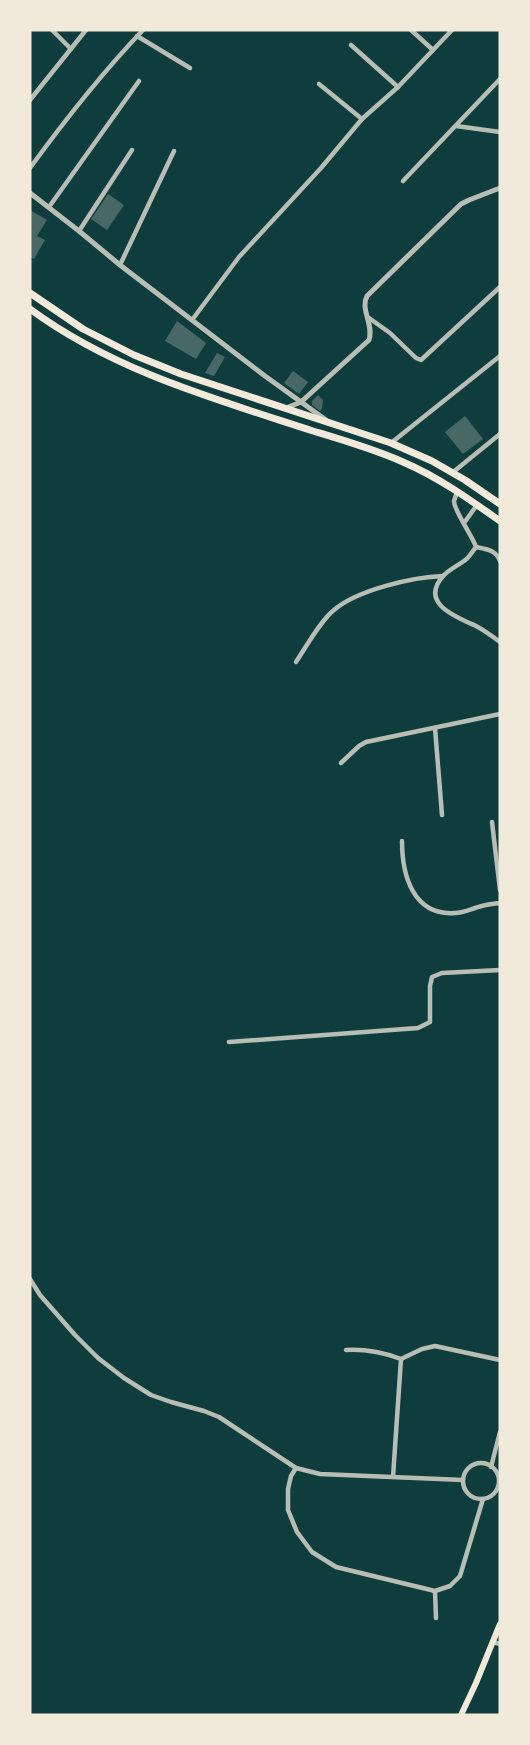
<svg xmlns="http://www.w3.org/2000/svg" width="530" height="1745" font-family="'Open Sans',sans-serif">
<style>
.building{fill:#486865}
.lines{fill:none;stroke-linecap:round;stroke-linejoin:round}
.minor{stroke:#b8beb3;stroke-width:4.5}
.tertiary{stroke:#b8beb3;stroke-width:5}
.secondary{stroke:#f1e9da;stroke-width:6}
.trunk{stroke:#f1e9da;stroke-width:7}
</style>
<rect width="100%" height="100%" fill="#0f3d3e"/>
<g class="building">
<path d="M 108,194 L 124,205 L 107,230 L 91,219 Z"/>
<path d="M 30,210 L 47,220 L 37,236 L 45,240 L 34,259 L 30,257 Z"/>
<path d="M 177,321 L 206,343 L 196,359 L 165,341 Z"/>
<path d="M 217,353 L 225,357 L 214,376 L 205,373 Z"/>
<path d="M 293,371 L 308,382 L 299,394 L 284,383 Z"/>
<path d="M 318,395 L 323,400 L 322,409 L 320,411 L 312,405 L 312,401 Z"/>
<path d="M 465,416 L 483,439 L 463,454 L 445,432 Z"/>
</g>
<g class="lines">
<g class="minor">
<path d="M 52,30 L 71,49"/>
<path d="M 411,30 L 433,50"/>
<path d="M 137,36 L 190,68"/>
<path d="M 351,45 L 398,87"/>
<path d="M 319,84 L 362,119"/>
<path d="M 30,100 L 86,30"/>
<path d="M 456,126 L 500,132"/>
<path d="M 30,168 C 65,120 102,73 143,30"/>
<path d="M 403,181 L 500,79"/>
<path d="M 49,207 L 139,81"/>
<path d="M 79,231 L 132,150"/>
<path d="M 120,265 L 174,151"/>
<path d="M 369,318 L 390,333 L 416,358 L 421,360 L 500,287"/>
<path d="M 192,320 L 239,257 L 321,168 L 362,119 L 398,87 L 452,30"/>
<path d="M 391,443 L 500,356"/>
<path d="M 452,473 L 500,434"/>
<path d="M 457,492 C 457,492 454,501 454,501 C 454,511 472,535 476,547 C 472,552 469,558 464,561 C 457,566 450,569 444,575 C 418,603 456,617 476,626 C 484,630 492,636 500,642"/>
<path d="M 464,523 L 477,505"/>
<path d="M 476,547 C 486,549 496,550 500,561"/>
<path d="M 296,662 C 306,647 321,620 334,610 C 357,590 413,577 443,576"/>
<path d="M 435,728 L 442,815"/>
<path d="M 341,763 L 359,746 L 366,742 L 500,714"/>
<path d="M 492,822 L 500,890"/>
<path d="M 402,841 C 402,875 413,916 455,913 C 464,913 473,908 482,906 C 488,904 494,904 500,903"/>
<path d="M 229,1042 L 418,1028 L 430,1022 L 430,986 L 432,977 L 442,973 L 500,970"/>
<path d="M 30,1279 L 40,1295 L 75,1335 L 98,1358 L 124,1378 L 151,1395 L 171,1402 L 204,1411 L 219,1417 L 296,1468 L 320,1474 L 463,1480"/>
<path d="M 346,1350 C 366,1349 382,1352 401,1359 L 422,1349 L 435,1346 L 500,1360"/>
<circle cx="481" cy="1481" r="18"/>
<path d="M 491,1467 L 500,1432"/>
<path d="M 296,1468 L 291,1476 L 288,1489 L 288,1510 L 297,1532 L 312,1552 L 336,1567 L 435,1591 L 450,1586 L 460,1576 L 483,1499"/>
<path d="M 393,1477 L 401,1359"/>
<path d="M 435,1591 L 436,1618"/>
<path d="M 493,1642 L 500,1644"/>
</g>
<g class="tertiary">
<path d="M 30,193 L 79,231 L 120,265 L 265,376 L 326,420"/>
<path d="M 286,408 L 301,402 L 369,340 C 374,324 360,310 367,296 L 461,204 L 469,200 L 500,188"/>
</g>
<path class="secondary" d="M 461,1715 L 476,1683 L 500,1624"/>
<g class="trunk">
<path d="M 30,293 L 83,329 L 134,355 L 181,374 L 391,443 L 432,461 L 465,480 L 500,504"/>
<path d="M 30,309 C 114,371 215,399 313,431 C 343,440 374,449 403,462 C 438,477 469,499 500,521"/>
</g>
</g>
<rect width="530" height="1745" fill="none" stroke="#f1e9da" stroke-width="63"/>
</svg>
